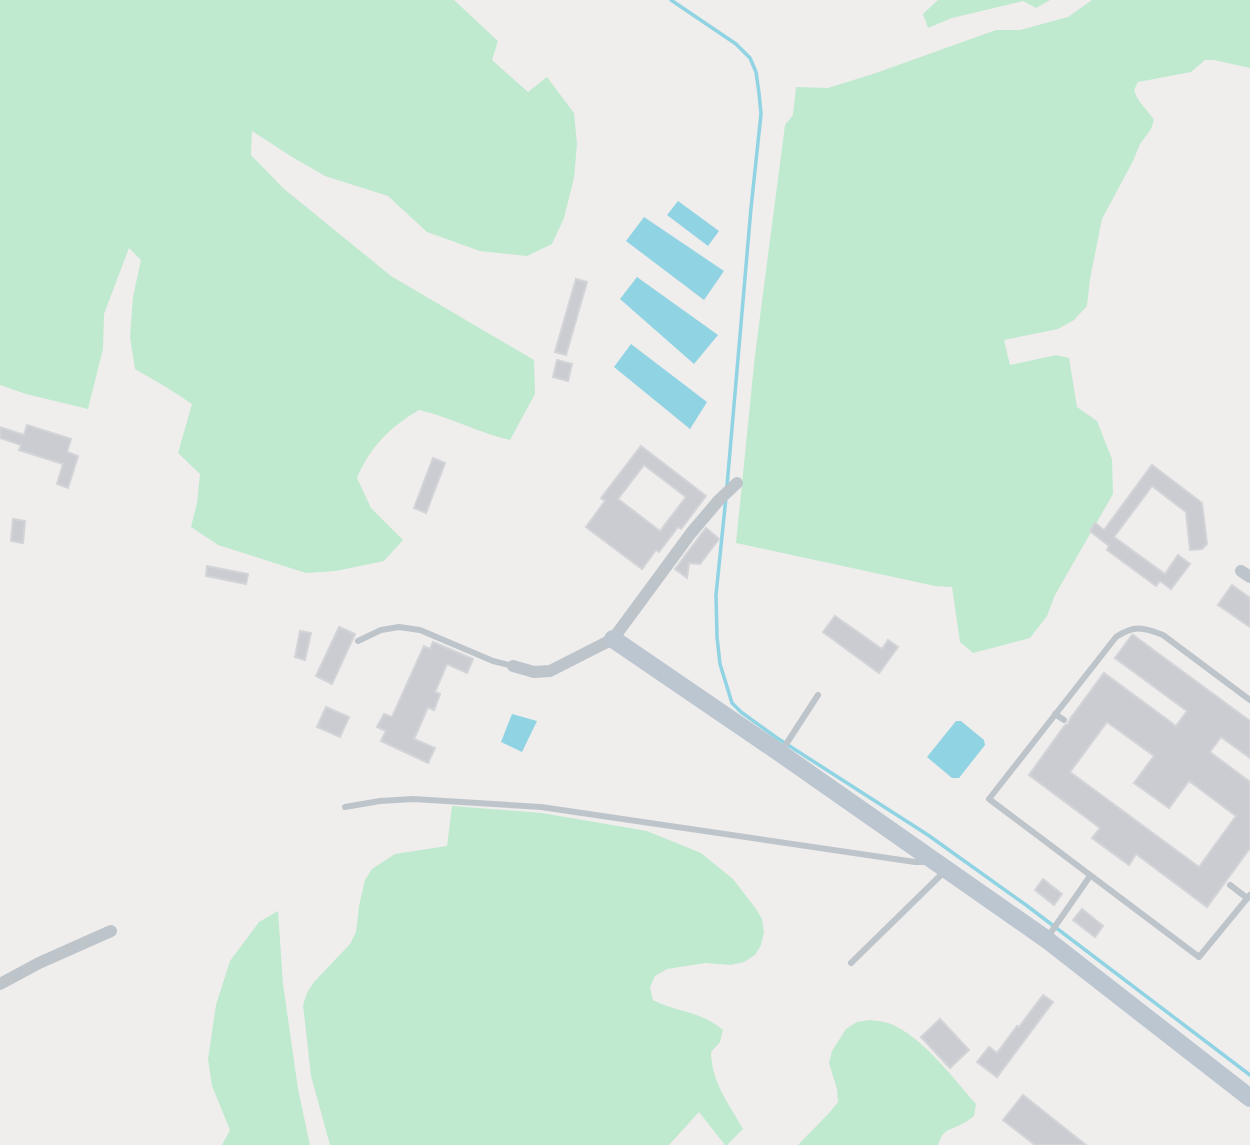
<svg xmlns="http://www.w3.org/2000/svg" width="1250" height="1145" font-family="'Nunito Sans',sans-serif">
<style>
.green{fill:#bfeacf}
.water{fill:#90d3e3}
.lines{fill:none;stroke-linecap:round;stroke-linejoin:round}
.stream{stroke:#90d3e3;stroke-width:3.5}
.building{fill:#caccd2;stroke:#d2d4d8;stroke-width:2;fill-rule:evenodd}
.lane{stroke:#bdc5cb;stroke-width:6}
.street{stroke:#bdc5cb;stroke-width:12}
.secondary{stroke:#bcc6d0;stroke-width:18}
</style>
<rect width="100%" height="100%" fill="#f0eded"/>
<g class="green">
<path d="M 0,0 L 454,0 L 498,41 L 492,60 L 528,92 L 547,77 L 574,113 L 577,144 L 574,178 L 564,218 L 552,244 L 527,256 L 480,251 L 427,232 L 388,196 L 325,176 L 292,157 L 252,131 L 251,155 L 283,188 L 391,276 L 534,360 L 535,394 L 510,440 C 478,433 451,417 419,410 C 390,427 370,447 357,478 L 371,508 L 403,540 L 384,561 L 336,571 L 306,573 L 218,545 L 191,527 L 197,503 L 200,474 L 178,453 L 192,404 L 166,387 L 135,369 L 130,337 L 133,297 L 141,260 L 129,248 L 104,314 L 103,349 L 88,409 L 26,394 L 0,385 Z"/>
<path d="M 938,0 L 1050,0 L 1036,8 L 1023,1 L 952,18 L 928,28 L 923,14 Z"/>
<path d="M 1092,0 L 1250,0 L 1250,68 L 1214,60 L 1205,60 L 1191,72 L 1138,82 L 1134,90 C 1138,103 1147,109 1154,120 L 1151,129 L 1140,144 L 1133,161 L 1102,219 L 1090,279 L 1087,306 L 1074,320 L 1058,329 L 1004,340 L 1010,365 L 1056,355 L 1069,358 L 1077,407 L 1097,421 L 1112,459 L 1113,494 L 1055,595 L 1047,616 L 1030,638 L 973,653 L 960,642 L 952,587 L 935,586 L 736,543 L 755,355 L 785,125 L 793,115 L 796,87 L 828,88 L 876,73 L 996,30 L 1020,30 L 1068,17 Z"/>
<path d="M 452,806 L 542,813 L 647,831 L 701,853 L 733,879 L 756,909 L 762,919 L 764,932 L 761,945 L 755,955 L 744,962 L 731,965 L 705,963 L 667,969 L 655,976 L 650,987 L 653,1000 C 678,1013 699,1010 723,1030 L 720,1042 L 711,1052 C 711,1081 729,1104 743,1129 L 727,1145 L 725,1145 L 699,1112 L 669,1145 L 330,1145 L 311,1076 L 303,1005 L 307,993 L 314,982 L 350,944 L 356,932 L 359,906 L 365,880 L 372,869 L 395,854 L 447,846 Z"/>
<path d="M 278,911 L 283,984 L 298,1089 L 310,1145 L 222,1145 L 230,1130 L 212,1086 L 208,1059 L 216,1005 L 230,961 L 259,922 Z"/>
<path d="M 870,1020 C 879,1021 889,1022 897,1027 C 926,1042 954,1079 976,1104 L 974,1116 C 971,1118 968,1121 964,1123 C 950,1131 944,1127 938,1145 L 798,1145 L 830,1112 L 838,1102 L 837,1089 L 829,1063 L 832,1051 L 846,1029 L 857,1022 Z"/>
</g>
<g class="water">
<path d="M 678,201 L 719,231 L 708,246 L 667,215 Z"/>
<path d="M 644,217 L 724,271 L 704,300 L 626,241 Z"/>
<path d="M 637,277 L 718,335 L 694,364 L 620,299 Z"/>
<path d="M 631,344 L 707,402 L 690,429 L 614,367 Z"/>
<path d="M 512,714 L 537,721 L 522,752 L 501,742 Z"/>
<path d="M 956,721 L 961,721 L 984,740 L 985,745 L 959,778 L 952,778 L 927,757 Z"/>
</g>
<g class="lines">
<g class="stream">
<path d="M 671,0 L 736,44 L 750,58 L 756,72 L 759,93 L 761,114 L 751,208 L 727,486"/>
<path d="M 726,497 L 716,595 L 717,637 L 720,664 L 732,703 L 741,712 L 777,738 L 928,835 L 1026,905 L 1250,1075"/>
</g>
</g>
<g class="building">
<path d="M 576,279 L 587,282 L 566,355 L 555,352 Z"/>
<path d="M 557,360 L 572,364 L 568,381 L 553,377 Z"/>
<path d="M 27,425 L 71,439 L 67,452 L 78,456 L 68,488 L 57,484 L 63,464 L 19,450 L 21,445 L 0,438 L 0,427 L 24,435 Z"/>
<path d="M 641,446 L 706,496 L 681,529 L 678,527 L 659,552 L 656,550 L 642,569 L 586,527 L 605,501 L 601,498 ZM 644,465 L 686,497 L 660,531 L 618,499 Z"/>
<path d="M 433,458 L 445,463 L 426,513 L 414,508 Z"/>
<path d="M 1152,465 L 1202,503 L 1207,544 L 1202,549 L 1190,550 L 1186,512 L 1152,486 L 1114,537 L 1165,574 L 1178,555 L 1190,564 L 1171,589 L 1160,581 L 1156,586 L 1107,550 L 1109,546 L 1090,531 L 1095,523 L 1104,530 Z"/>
<path d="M 13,519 L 25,521 L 23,543 L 11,541 Z"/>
<path d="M 706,528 L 719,539 L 700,564 L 689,563 L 687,578 L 675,569 Z"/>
<path d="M 207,566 L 248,574 L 246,584 L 206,576 Z"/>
<path d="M 1232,585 L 1250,598 L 1250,627 L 1218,605 Z"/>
<path d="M 835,616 L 882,649 L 888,640 L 898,647 L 879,673 L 823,632 Z"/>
<path d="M 339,627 L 355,634 L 332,684 L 316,676 Z"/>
<path d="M 300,631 L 311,633 L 305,660 L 295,657 Z"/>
<path d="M 1132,635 L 1133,635 L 1250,721 L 1250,758 L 1221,737 L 1210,752 L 1250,782 L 1250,848 L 1207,907 L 1136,854 L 1129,865 L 1092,838 L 1100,828 L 1029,775 L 1065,725 L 1068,724 L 1070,719 L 1104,673 L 1176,726 L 1187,711 L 1115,658 ZM 1107,722 L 1154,756 L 1134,783 L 1169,808 L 1189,781 L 1236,816 L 1199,867 L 1070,772 Z"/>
<path d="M 433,642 L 473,659 L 467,673 L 447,664 L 435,692 L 440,694 L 434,710 L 428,707 L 414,739 L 435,748 L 428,763 L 381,741 L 386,731 L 377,727 L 384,714 L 392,717 L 424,646 L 430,649 Z"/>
<path d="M 326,707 L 349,717 L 340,737 L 317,727 Z"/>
<path d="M 1043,879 L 1062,894 L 1054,905 L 1035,890 Z"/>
<path d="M 1082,909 L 1103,926 L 1095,937 L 1073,920 Z"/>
<path d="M 1043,995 L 1053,1002 L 997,1077 L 977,1062 L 989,1047 L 997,1053 L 1017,1026 L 1019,1027 Z"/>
<path d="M 940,1019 L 969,1050 L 950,1068 L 921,1037 Z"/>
<path d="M 1023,1095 L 1086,1145 L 1035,1145 L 1003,1120 Z"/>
</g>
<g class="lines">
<g class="lane">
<path d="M 358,641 L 381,630 L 399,627 L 420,630 L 493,661 L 513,666"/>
<path d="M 1250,700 L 1163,635 C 1143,627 1134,625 1116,637 L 989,799 L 1199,957 L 1250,895"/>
<path d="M 1055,714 L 1064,720"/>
<path d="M 781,752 L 818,695"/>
<path d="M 345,807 L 380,801 L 413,799 L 541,807 L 915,862 L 926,862"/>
<path d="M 1230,885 L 1247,898"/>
<path d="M 1047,938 L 1090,876"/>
<path d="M 851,963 L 945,871"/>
</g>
<g class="street">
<path d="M 1241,571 L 1250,577"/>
<path d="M 513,666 L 534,672 L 550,671 L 613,639 L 691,533 L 719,500 L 737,483"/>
<path d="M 0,984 L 39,963 L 111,931"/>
</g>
<path class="secondary" d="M 613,639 L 780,753 L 1046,939 L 1250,1098"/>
</g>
</svg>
